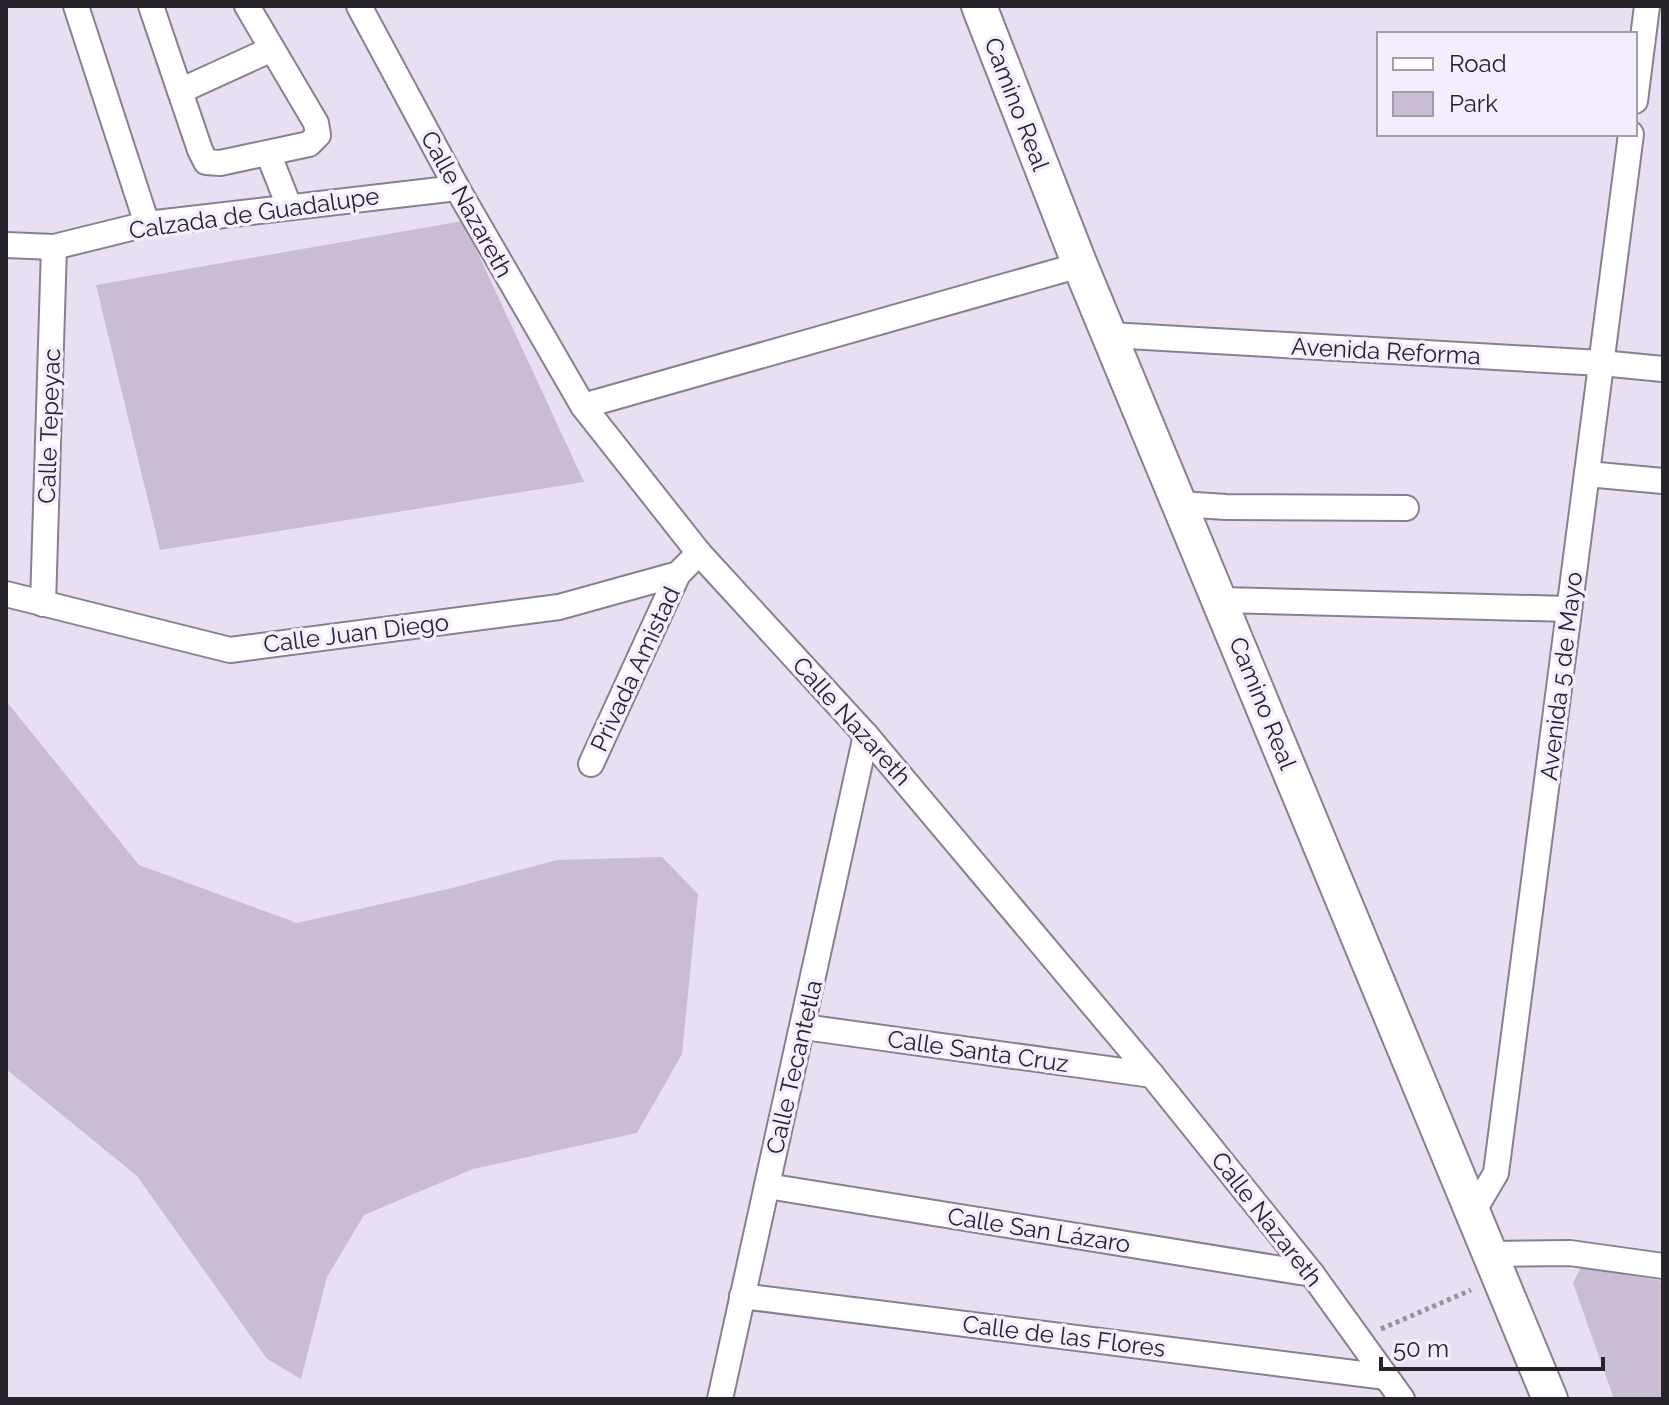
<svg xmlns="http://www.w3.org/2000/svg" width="1669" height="1405" font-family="Raleway,sans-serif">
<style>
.green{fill:#c8bdd5}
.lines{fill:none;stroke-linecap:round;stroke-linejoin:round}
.minor-casing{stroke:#888091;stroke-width:28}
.secondary-casing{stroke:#888091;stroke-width:38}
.path{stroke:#98919f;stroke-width:5;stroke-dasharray:4 4;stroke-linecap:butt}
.minor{stroke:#fff;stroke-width:24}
.secondary{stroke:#fff;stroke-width:34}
.labels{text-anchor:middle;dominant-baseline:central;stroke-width:7;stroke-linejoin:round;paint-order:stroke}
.street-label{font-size:24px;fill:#26232a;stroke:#f4edfd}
</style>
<rect width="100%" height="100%" fill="#e8dff2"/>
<g class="green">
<path d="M 463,221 L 584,482 L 160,550 L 96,285 Z"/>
<path d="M 6,701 L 139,865 L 297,923 L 452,888 L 557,860 L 662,857 L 698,894 L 682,1054 L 637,1133 L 473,1169 L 364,1215 L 327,1277 L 301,1379 L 267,1359 L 137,1176 L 6,1069 Z"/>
<path d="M 1581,1267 L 1663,1281 L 1663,1399 L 1614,1399 L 1573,1283 Z"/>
</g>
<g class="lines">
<defs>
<g id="minor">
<path d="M 76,6 L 147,224"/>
<path d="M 151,6 L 200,150 L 206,162 L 220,163 L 309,144 L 318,135 L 316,123 L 247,6"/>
<path d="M 359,6 L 457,188 L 583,406 L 699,553 L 866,735 L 1152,1075 L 1312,1274 L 1402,1399"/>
<path d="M 180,91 L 272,49"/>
<path d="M 1635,101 L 1647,6"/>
<path d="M 268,153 L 289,206"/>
<path d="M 6,245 L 54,247 L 147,224 L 457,188"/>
<path d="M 1110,335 L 1601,363 L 1663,369"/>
<path d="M 583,406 L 1080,265"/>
<path d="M 1587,474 L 1663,481"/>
<path d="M 1180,504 L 1226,507 L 1406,508"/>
<path d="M 6,594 L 230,650 L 559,607 L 678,574 L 699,553"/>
<path d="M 1220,600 L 1569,609"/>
<path d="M 43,604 L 54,247"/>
<path d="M 591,764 L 678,574"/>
<path d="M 804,1027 L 1152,1075"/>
<path d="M 767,1186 L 1312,1274"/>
<path d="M 1473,1212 L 1496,1173 L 1631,134"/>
<path d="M 1492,1254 L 1570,1253 L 1663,1266"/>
<path d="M 742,1296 L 1386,1377"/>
<path d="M 720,1399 L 866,735"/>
</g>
<path id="secondary" d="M 979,6 L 1080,265 L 1550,1399"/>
</defs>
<use href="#minor" class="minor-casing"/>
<use href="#secondary" class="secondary-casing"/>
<path class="path" d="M 1381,1329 L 1471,1290"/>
<use href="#minor" class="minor"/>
<use href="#secondary" class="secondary"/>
</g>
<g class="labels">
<g class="street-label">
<text transform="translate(1017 104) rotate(69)">Camino Real</text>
<text transform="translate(467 204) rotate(61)">Calle Nazareth</text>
<text transform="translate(254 213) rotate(-8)">Calzada de Guadalupe</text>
<text transform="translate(1386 351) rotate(3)">Avenida Reforma</text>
<text transform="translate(49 426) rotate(-88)">Calle Tepeyac</text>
<text transform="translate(356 633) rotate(-7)">Calle Juan Diego</text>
<text transform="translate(635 669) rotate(-65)">Privada Amistad</text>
<text transform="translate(1561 676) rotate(-83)">Avenida 5 de Mayo</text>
<text transform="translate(1263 703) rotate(68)">Camino Real</text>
<text transform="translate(852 721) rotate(48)">Calle Nazareth</text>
<text transform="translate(978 1051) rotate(8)">Calle Santa Cruz</text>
<text transform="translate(794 1067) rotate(-77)">Calle Tecantetla</text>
<text transform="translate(1267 1219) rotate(52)">Calle Nazareth</text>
<text transform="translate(1039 1230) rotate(9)">Calle San Lázaro</text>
<text transform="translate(1064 1336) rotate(7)">Calle de las Flores</text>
</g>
</g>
<rect width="1669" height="1405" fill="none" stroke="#26232a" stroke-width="16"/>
<rect x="1377" y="32" width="260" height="104" fill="#f4edfd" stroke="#a29ca9" stroke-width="2"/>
<rect x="1393" y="58" width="40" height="12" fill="#ffffff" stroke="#a29ca9" stroke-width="2"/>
<text x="1449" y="72" font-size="24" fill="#26232a">Road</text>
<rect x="1393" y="92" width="40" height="24" fill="#c8bdd5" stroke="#a29ca9" stroke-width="2"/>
<text x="1449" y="112" font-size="24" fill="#26232a">Park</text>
<path d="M1381 1357v12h222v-12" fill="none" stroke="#26232a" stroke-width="4"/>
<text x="1393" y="1357" font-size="24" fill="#26232a" stroke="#f4edfd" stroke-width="6" paint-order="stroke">50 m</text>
</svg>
